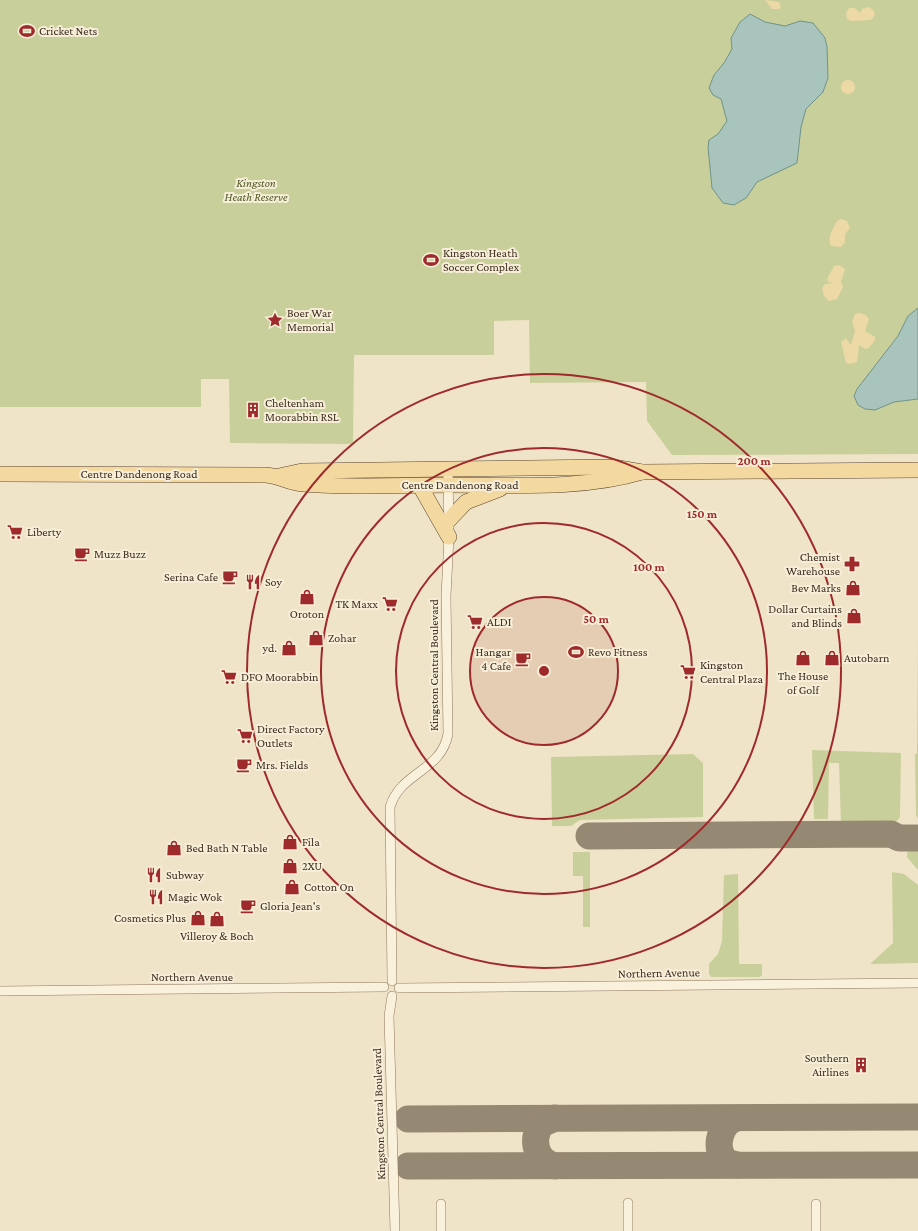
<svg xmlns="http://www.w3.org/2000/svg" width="918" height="1231" font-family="'Crimson Pro',serif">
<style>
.green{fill:#c9cf9b}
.sand{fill:#ecd9a5}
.water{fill:#a9c4bc;stroke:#6f938a}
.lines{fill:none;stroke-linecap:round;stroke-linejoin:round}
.taxiway{stroke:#968974;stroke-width:27}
.street-casing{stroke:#8d765c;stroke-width:10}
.primary-casing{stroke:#5b4430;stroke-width:16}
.street{stroke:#faf1dc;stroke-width:9}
.primary{stroke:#f3d9a0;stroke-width:15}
.ring{fill:none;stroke:#9e2a2b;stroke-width:2}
.labels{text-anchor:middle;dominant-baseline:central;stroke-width:4;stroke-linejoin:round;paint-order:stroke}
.poi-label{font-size:12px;fill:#3d2e20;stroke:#f7eed8;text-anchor:start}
.park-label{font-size:12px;font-style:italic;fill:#4d5a26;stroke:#f7eed8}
.street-label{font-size:12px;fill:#3d2e20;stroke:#f7eed8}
.centre{fill:#9e2a2b;stroke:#f7eed8;stroke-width:2}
.ring-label{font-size:12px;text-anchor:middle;font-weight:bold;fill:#9e2a2b;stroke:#f7eed8;stroke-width:4;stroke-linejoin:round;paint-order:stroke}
</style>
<rect width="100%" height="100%" fill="#f0e4c8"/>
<g class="green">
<path d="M 0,0 L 918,0 L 918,454 L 672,455 L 647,421 L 646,382 L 530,383 L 529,320 L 494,321 L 494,355 L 354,355 L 353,444 L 230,443 L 229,379 L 201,379 L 201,407 L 0,407 Z"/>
<path d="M 918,636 L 918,819 L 916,815 L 915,755 L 917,753 Z"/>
<path d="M 812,750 L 901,753 L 900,817 L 896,822 L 841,824 L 839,763 L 829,763 L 828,819 L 814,819 Z"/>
<path d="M 693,754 L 703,763 L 703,817 L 580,820 L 571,826 L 552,826 L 551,757 Z"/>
<path d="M 908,848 L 918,848 L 918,870 L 907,857 Z"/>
<path d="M 573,852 L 590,852 L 590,927 L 583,927 L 583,876 L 573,876 Z"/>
<path d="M 892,872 L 904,874 L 918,885 L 918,963 L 870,964 L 893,943 Z"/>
<path d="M 738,874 L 739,964 L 762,964 L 762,975 L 760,977 L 711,977 L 709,974 L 709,964 L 718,954 L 722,941 L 724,875 Z"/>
</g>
<g class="sand">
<path d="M 765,0 L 779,2 L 781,7 L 779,9 L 772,9 Z"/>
<path d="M 869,7 L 874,11 L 875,15 L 871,20 L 851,21 L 847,19 L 846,13 L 849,8 L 855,8 L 860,13 L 862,9 Z"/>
<circle cx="848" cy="87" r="7"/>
<path d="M 841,219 L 847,221 L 850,228 L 845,234 L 845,242 L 841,247 L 831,246 C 827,237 833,229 837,221 Z"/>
<path d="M 839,265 L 845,269 L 841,282 L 843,287 L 837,299 L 829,301 L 824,296 L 822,288 L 825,284 L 833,283 L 828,282 L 827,279 L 834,266 Z"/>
<path d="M 859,313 L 866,315 L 869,319 L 865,331 L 875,337 L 875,340 L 869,348 L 865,349 L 859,345 L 857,362 L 850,364 L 846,363 L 841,342 L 846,338 L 851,345 L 855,331 L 852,322 L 855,314 Z"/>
</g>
<g class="water">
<path d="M 750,14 L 765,22 L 785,26 L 800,21 L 813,23 L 825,38 L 827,47 L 828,78 L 823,92 L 806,109 L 801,127 L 797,163 L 757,182 L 746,198 L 734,205 L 723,203 L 712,188 L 708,147 L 709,140 L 718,134 L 727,121 L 721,99 L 713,95 L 709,88 L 714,75 L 724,63 L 732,49 L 731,38 L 740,22 Z"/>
<path d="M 918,308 L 918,399 L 894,402 L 875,410 L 865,409 L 858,405 L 854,396 L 857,389 L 898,336 L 908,316 Z"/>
</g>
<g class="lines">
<g class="taxiway">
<path d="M 589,836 L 891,834 L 899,838 L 918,838"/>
<path d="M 737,1118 C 722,1121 715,1143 722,1156 C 725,1162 731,1164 738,1165"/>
<path d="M 408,1119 L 918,1117"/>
<path d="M 408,1166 L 918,1165"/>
<path d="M 555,1166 C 535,1161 531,1140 541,1124 L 555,1118"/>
</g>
<defs>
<g id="street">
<path d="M 392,981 L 390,807 C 401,771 441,772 448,734 L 446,596 L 449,537 L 448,469"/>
<path d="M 399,988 L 918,983"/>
<path d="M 0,991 L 384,987"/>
<path d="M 392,996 L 389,1016 L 395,1231"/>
<path d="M 441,1204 L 441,1231"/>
<path d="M 628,1231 L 628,1203"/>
<path d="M 816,1231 L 816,1204"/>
</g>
<g id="primary">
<path d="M 0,474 L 266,475 C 280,476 291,484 304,484 C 352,488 401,485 449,485 C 513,485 581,490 642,472"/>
<path d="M 279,476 L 302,471 L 613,467 L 642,472 L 918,470"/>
<path d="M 420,486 L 449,537"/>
<path d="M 448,521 L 466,502 L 500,489"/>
</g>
</defs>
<use href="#street" class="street-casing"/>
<use href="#primary" class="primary-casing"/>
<use href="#street" class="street"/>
<use href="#primary" class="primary"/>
</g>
<circle cx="544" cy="671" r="74" fill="#9e2a2b" fill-opacity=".12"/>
<g class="ring">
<circle cx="544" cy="671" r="74"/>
<circle cx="544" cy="671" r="148"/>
<circle cx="544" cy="671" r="223"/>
<circle cx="544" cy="671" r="297"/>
</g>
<defs>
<symbol id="stadium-bare" viewBox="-9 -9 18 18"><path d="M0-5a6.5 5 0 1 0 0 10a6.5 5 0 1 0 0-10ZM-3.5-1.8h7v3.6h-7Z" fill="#9e2a2b" stroke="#f7eed8" stroke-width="2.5" paint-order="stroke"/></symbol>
<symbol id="sight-bare" viewBox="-9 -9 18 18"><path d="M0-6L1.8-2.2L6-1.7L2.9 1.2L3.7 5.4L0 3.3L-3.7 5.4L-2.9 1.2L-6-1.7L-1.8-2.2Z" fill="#9e2a2b" stroke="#f7eed8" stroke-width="2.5" paint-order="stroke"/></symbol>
<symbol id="building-bare" viewBox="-9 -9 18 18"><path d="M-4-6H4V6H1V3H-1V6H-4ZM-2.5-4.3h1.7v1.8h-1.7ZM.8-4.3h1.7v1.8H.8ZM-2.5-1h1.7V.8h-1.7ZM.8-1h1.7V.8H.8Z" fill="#9e2a2b" stroke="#f7eed8" stroke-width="2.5" paint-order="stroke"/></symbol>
<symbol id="supermarket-bare" viewBox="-9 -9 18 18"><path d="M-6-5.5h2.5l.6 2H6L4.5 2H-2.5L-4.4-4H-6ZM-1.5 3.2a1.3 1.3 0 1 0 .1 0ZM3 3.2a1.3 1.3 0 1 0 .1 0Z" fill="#9e2a2b" stroke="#f7eed8" stroke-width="2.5" paint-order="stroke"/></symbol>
<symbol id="cafe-bare" viewBox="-9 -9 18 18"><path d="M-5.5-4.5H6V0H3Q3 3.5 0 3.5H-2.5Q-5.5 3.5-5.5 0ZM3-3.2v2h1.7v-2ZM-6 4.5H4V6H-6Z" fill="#9e2a2b" stroke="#f7eed8" stroke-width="2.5" paint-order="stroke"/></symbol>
<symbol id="pharmacy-bare" viewBox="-9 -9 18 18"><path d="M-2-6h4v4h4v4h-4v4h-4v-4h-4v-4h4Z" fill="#9e2a2b" stroke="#f7eed8" stroke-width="2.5" paint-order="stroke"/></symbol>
<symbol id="restaurant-bare" viewBox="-9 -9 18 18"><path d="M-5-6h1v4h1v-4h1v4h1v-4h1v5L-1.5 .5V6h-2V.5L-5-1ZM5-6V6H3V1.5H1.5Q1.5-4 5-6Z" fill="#9e2a2b" stroke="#f7eed8" stroke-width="2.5" paint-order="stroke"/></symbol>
<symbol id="shop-bare" viewBox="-9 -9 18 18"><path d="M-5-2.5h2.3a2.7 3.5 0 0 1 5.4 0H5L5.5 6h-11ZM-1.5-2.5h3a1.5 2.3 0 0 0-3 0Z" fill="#9e2a2b" stroke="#f7eed8" stroke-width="2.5" paint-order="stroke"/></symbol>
</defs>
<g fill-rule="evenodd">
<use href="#stadium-bare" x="16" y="20" width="22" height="22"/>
<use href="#stadium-bare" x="420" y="249" width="22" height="22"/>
<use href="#sight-bare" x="264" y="309" width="22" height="22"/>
<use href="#building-bare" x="242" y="399" width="22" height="22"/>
<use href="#supermarket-bare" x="4" y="521" width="22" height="22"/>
<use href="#cafe-bare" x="71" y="543" width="22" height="22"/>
<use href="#pharmacy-bare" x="841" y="553" width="22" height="22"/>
<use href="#cafe-bare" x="219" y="566" width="22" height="22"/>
<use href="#restaurant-bare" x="242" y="571" width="22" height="22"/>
<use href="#shop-bare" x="842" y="577" width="22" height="22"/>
<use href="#shop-bare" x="296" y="586" width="22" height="22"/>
<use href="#supermarket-bare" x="379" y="593" width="22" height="22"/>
<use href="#shop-bare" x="843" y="605" width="22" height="22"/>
<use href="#supermarket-bare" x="464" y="611" width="22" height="22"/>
<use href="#shop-bare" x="305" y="627" width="22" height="22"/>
<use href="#shop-bare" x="278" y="637" width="22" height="22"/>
<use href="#stadium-bare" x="565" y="641" width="22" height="22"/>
<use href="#shop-bare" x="792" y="647" width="22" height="22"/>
<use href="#shop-bare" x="821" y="647" width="22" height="22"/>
<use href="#cafe-bare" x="512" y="648" width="22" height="22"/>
<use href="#supermarket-bare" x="677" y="661" width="22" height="22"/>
<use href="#supermarket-bare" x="218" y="666" width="22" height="22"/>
<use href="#supermarket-bare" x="234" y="725" width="22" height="22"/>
<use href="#cafe-bare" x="233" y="754" width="22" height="22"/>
<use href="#shop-bare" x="279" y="831" width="22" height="22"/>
<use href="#shop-bare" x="163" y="837" width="22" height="22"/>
<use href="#shop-bare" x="279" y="855" width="22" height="22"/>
<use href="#restaurant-bare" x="143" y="864" width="22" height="22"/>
<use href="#shop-bare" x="281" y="876" width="22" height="22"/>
<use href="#restaurant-bare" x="145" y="886" width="22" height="22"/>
<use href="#cafe-bare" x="237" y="895" width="22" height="22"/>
<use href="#shop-bare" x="187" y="907" width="22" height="22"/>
<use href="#shop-bare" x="206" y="908" width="22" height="22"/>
<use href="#building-bare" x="850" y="1054" width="22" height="22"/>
</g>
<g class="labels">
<g class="poi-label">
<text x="39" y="31">Cricket Nets</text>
<text x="443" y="253">Kingston Heath<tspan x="443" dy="14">Soccer Complex</tspan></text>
<text x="287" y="313">Boer War<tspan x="287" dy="14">Memorial</tspan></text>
<text x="265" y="403">Cheltenham<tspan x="265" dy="14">Moorabbin RSL</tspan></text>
<text x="27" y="532">Liberty</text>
<text x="94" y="554">Muzz Buzz</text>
<text x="840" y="557" text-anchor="end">Chemist<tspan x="840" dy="14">Warehouse</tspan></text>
<text x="218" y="577" text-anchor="end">Serina Cafe</text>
<text x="265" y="582">Soy</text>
<text x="841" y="588" text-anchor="end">Bev Marks</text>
<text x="378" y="604" text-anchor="end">TK Maxx</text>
<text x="842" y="609" text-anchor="end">Dollar Curtains<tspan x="842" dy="14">and Blinds</tspan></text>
<text x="307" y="614" text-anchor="middle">Oroton</text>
<text x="487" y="622">ALDI</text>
<text x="328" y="638">Zohar</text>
<text x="277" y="648" text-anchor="end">yd.</text>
<text x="511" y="652" text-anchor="end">Hangar<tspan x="511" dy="14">4 Cafe</tspan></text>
<text x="588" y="652">Revo Fitness</text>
<text x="844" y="658">Autobarn</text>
<text x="700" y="665">Kingston<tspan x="700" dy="14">Central Plaza</tspan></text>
<text x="803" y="676" text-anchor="middle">The House<tspan x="803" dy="14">of Golf</tspan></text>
<text x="241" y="677">DFO Moorabbin</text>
<text x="257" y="729">Direct Factory<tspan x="257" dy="14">Outlets</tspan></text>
<text x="256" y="765">Mrs. Fields</text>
<text x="302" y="842">Fila</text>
<text x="186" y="848">Bed Bath N Table</text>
<text x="302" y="866">2XU</text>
<text x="166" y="875">Subway</text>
<text x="304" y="887">Cotton On</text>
<text x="168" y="897">Magic Wok</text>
<text x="260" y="906">Gloria Jean's</text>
<text x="186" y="918" text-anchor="end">Cosmetics Plus</text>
<text x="217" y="936" text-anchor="middle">Villeroy &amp; Boch</text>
<text x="849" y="1058" text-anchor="end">Southern<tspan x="849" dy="14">Airlines</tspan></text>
</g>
<g class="park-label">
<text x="256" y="183">Kingston<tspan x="256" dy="14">Heath Reserve</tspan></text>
</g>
<g class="street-label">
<text x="139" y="474">Centre Dandenong Road</text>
<text x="460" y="485">Centre Dandenong Road</text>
<text transform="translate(434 665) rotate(-90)">Kingston Central Boulevard</text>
<text transform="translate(659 973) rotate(-1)">Northern Avenue</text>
<text x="192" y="977">Northern Avenue</text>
<text transform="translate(379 1114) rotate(-92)">Kingston Central Boulevard</text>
</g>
</g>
<circle cx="544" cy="671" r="6" class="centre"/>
<g class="ring-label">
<text x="754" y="465">200 m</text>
<text x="702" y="518">150 m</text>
<text x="649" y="571">100 m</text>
<text x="596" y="623">50 m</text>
</g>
</svg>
